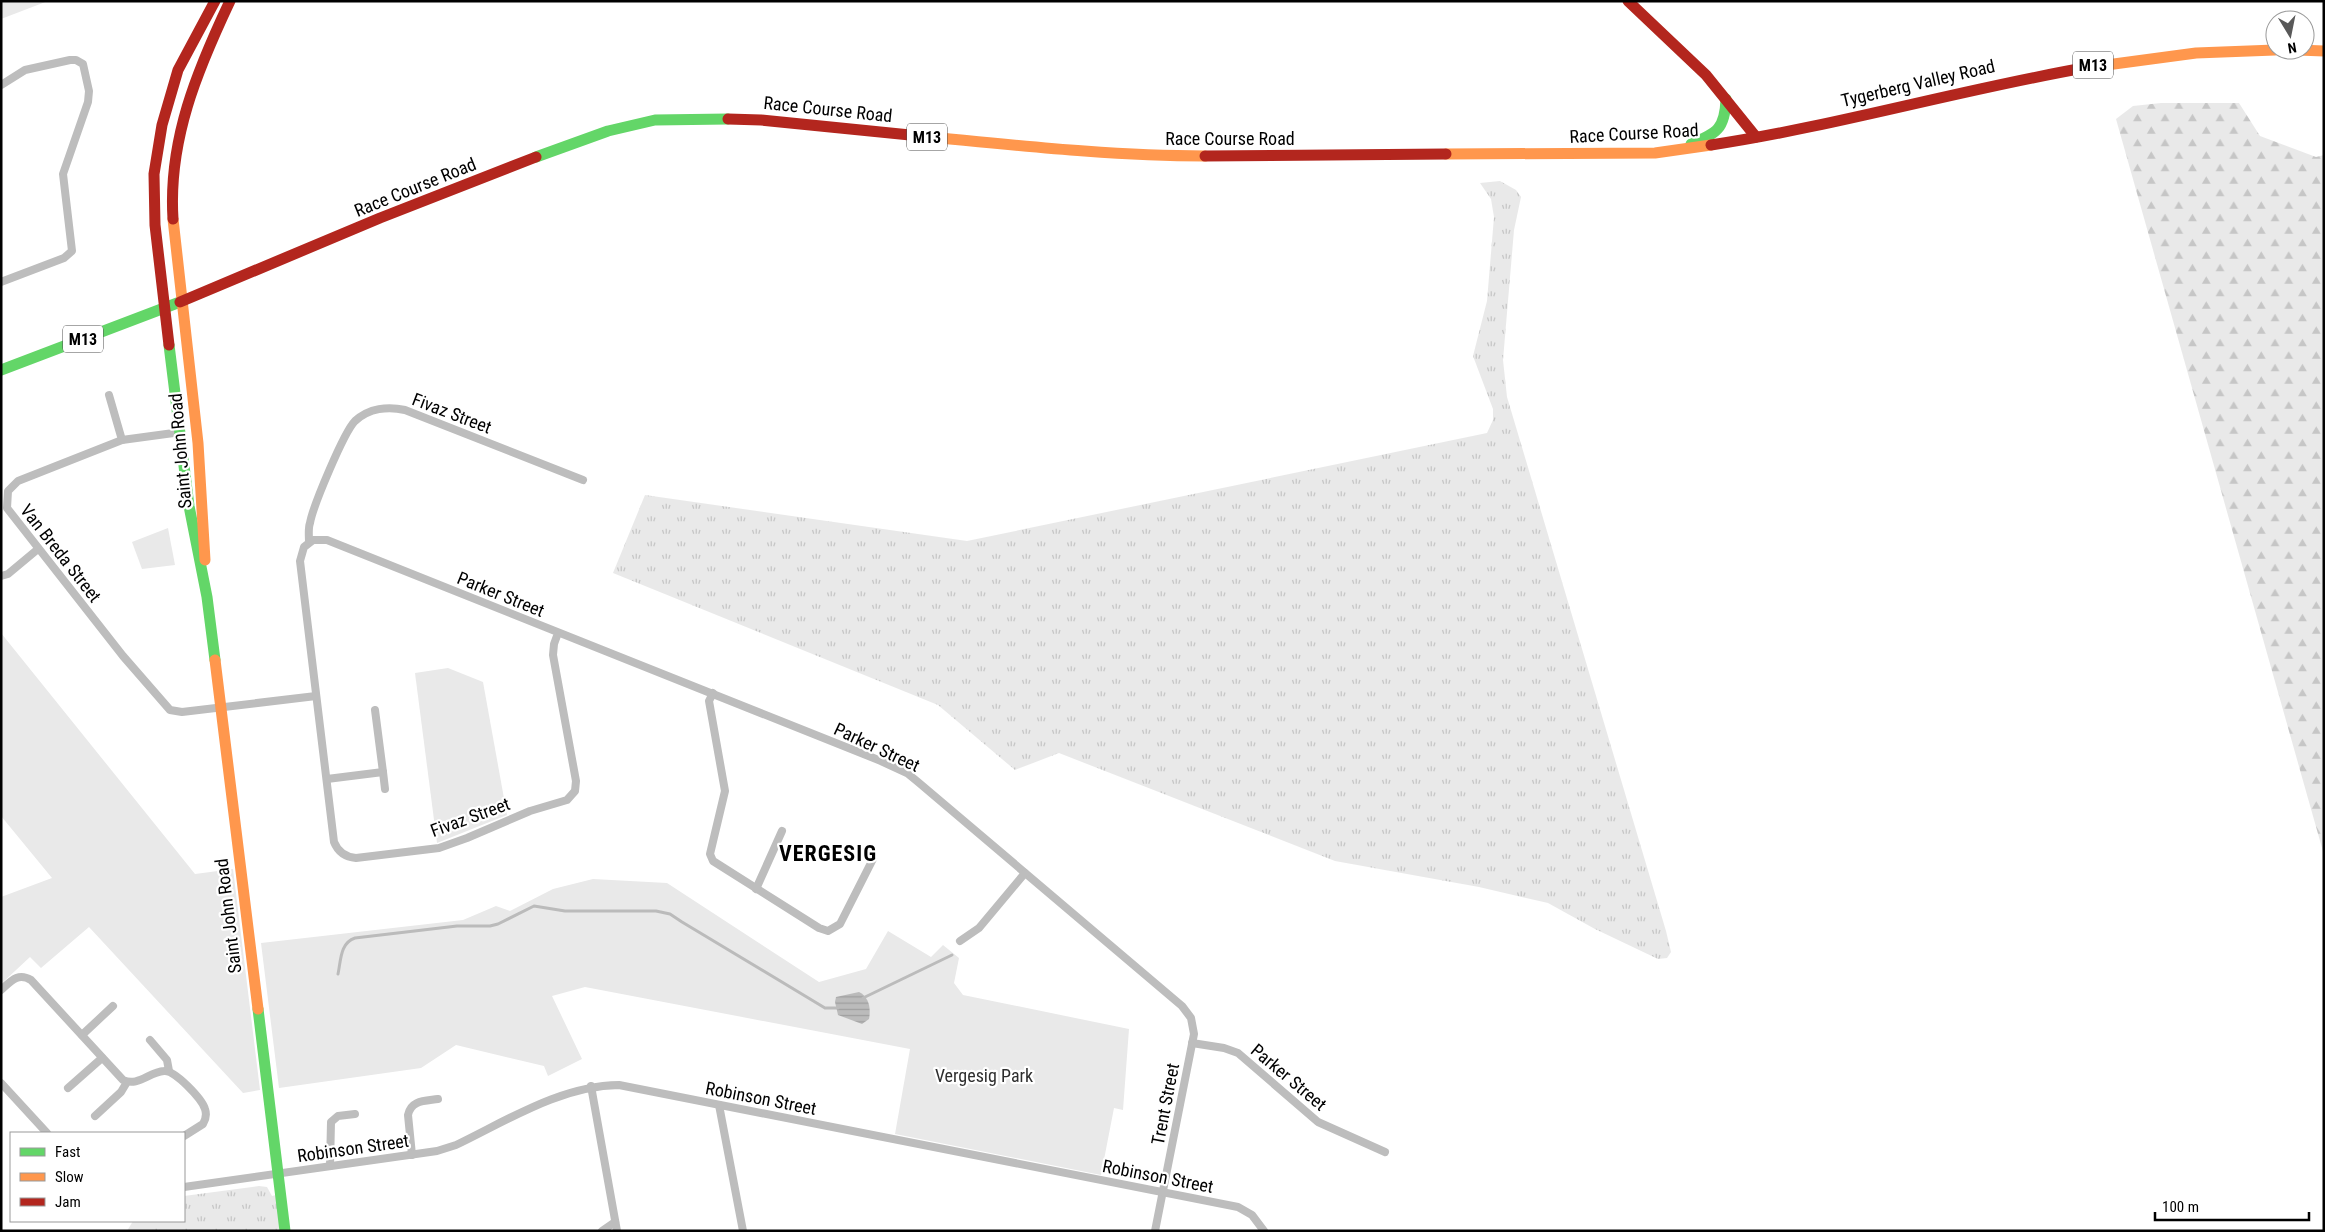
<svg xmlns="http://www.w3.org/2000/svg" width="2325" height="1232" font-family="'Roboto Condensed',sans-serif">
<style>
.grass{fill:url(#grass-tufts)}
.forest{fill:url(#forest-firs)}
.park{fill:#e9e9e9}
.water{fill:url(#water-rules)}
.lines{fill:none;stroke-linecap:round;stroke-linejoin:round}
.stream{stroke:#bbb;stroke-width:3}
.street{stroke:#bdbdbd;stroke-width:8}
.fast{stroke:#63d668;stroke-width:11}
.slow{stroke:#ff974d;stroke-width:11}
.jam{stroke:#b3261e;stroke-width:11}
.labels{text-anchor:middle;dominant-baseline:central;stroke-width:4.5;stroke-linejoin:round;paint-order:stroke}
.shield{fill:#fff;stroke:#4c4c4c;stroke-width:1}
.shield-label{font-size:16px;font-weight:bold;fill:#000}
.street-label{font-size:18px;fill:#000;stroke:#fff}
.park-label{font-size:18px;fill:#2e2e2e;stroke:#fff}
.district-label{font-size:22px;font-weight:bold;letter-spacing:1px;fill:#000;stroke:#fff}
</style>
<defs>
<pattern id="grass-tufts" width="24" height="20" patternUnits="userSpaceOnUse" patternTransform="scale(1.25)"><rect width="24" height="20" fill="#e9e9e9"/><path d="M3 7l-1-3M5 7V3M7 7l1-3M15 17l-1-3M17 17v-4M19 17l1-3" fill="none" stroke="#c6c6c6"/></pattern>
<pattern id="forest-firs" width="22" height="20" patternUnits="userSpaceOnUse" patternTransform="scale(1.25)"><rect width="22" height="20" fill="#e9e9e9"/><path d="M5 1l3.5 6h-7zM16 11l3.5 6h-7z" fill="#c6c6c6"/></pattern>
<pattern id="water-rules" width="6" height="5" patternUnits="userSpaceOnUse" patternTransform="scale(1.25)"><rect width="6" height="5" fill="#bbb"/><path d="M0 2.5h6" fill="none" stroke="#9f9f9f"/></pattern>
</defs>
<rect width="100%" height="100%" fill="#fff"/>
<g class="grass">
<path d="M 1500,181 L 1516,190 L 1521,197 L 1514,230 L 1503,360 L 1507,397 L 1666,931 L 1671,952 L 1667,958 L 1658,959 L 1595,929 L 1548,903 L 1479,887 L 1335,861 L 1059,753 L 1015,770 L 938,705 L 613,573 L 645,495 L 967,541 L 1487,433 L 1493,420 L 1493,409 L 1473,356 L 1487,301 L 1494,217 L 1491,199 L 1480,183 Z"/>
<path d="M 259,1186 L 267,1187 L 272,1196 L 276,1195 L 280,1231 L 127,1231 L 133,1221 L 184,1221 L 184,1196 Z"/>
</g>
<path class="forest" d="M 2161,103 L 2239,103 L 2260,136 L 2316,157 L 2324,155 L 2324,855 L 2116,119 L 2133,106 Z"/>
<g class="park">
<path d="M 1,1 L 48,1 L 1,19 Z"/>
<path d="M 168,528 L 175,565 L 142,569 L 132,542 Z"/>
<path d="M 1,633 L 195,874 L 233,869 L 260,1090 L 243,1093 L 89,927 L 41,968 L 30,957 L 1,984 L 1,897 L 52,878 L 1,816 Z"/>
<path d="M 448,668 L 483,682 L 507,815 L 437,843 L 415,673 Z"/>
<path d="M 593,879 L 667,883 L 819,982 L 866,969 L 888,931 L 931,957 L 943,945 L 959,958 L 954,983 L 963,995 L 1129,1029 L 1123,1110 L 1114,1108 L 1101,1175 L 895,1134 L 910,1049 L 585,987 L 552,996 L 582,1059 L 548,1076 L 544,1066 L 456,1045 L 421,1068 L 279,1088 L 261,943 L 463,920 L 496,906 L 510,911 L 553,889 Z"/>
</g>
<path class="water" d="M 859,992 C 869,997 871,1008 869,1019 L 862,1024 L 838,1015 L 835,1002 L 836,997 Z"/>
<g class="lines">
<g class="stream">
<path d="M 338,974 C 341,960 340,943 355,938 L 457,926 L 490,926 L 498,924 L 534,906 L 565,911 L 656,911 L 670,914 L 682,922 L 825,1008 L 838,1008"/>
<path d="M 863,998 L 952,955"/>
</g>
<g class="street">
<path d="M 1,85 L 25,70 L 70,60 L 76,60 L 83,64 L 89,91 L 88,102 L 63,174 L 72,251 L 64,258 L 1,282"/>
<path d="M 109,395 L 122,440"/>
<path d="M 181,432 L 122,440 L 18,481 L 8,491 L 7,508 L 123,656 L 170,710 L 182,712 L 316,696"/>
<path d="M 309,542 C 309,536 308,528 310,523 C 313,506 344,432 355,421 C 369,408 388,406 405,410 L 583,480"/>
<path d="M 1,576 L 8,574 L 38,549"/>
<path d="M 558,633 L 554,644 L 553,655 L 576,781 L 575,791 L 567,800 L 530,811 L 467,838 L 439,848 L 356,858 C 345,857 338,852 334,842 L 300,561 L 304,547 L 313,540 L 327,540 L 881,761 L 907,773 L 918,782 L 1182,1006 L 1191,1018 L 1194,1034 L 1155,1231"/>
<path d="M 713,693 L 709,701 L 725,791 L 710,854 L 713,861 L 819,928 L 828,931 L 840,924 L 873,859"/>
<path d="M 383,772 L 385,789"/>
<path d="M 327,779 L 383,772 L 375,710"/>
<path d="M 756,889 L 782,831"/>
<path d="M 960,941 L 979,928 L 1025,873"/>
<path d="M 1,990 C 11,981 18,972 31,980 L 123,1080 C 138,1087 149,1072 164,1071 C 175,1070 202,1099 205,1109 C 207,1115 206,1119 203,1124 L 184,1136"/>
<path d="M 82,1035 L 113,1006"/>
<path d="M 150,1040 L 167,1060 L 169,1071"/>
<path d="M 1192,1043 L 1224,1048 L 1238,1053 L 1318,1122 L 1385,1152"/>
<path d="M 1,1083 L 47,1133"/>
<path d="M 591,1086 L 617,1231"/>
<path d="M 68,1088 L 102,1058"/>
<path d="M 719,1105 L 743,1231"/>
<path d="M 95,1116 L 121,1092 L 127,1082"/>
<path d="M 412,1155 L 408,1115 C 411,1100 425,1101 438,1099"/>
<path d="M 330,1166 L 331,1122 L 338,1116 L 355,1114"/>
<path d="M 184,1187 L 437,1151 L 456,1145 C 508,1120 560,1086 619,1085 L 1238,1207 L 1252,1215 L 1264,1231"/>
<path d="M 602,1231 L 615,1222"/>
</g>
<g class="fast">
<path d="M 1691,144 C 1717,133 1725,129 1726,99"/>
<path d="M 536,157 L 608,131 L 655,120 L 728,119"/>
<path d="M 169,345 L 189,506 L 207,597 L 215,660"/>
<path d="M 1,370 L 180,302"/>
<path d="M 258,1009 L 285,1231"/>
</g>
<g class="slow">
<path d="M 2298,50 L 2324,51"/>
<path d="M 2084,68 L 2196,53 L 2275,50"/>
<path d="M 920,136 C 1015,145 1110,156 1205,156"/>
<path d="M 1446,154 L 1655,153 L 1711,145"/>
<path d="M 173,219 L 198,443 L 205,560"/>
<path d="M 215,660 L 258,1009"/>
</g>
<g class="jam">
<path d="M 1628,1 L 1706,75 L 1756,137"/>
<path d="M 728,119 L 761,120 L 920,136"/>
<path d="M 1711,145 C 1836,126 1959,90 2084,68"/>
<path d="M 1205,156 L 1446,154"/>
<path d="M 173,219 C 168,140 197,71 230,1"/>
<path d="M 180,302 L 380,218 L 536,157"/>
<path d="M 169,345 L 155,225 L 154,174 L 162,125 L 178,70 L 215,1"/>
</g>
</g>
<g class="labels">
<g class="shield">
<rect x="2073" y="51.5" width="40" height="27" rx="4"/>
<rect x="907" y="123.5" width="40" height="27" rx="4"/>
<rect x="63" y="325.5" width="40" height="27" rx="4"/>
</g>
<g class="shield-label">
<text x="2093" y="65">M13</text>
<text x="927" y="137">M13</text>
<text x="83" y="339">M13</text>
</g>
<g class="street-label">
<text transform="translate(1918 83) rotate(-13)">Tygerberg Valley Road</text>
<text transform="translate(828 109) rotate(6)">Race Course Road</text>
<text transform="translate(1634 133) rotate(-3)">Race Course Road</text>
<text x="1230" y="138">Race Course Road</text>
<text transform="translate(415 187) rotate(-22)">Race Course Road</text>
<text transform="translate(452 413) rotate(21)">Fivaz Street</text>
<text transform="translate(180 451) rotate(-95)">Saint John Road</text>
<text transform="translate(61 553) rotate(52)">Van Breda Street</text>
<text transform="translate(501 594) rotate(22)">Parker Street</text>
<text transform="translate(877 747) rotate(25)">Parker Street</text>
<text transform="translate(470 817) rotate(-20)">Fivaz Street</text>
<text transform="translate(228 916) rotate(-97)">Saint John Road</text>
<text transform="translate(1289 1077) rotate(40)">Parker Street</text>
<text transform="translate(761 1098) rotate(11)">Robinson Street</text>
<text transform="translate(1165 1104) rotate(-79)">Trent Street</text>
<text transform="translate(353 1148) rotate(-8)">Robinson Street</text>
<text transform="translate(1158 1176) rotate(11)">Robinson Street</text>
</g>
<g class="park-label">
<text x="984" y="1075">Vergesig Park</text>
</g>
<g class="district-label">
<text x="828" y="853">VERGESIG</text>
</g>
</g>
<rect width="2325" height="1232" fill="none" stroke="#000000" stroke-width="5"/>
<rect x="10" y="1132" width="175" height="90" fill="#ffffff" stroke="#999999"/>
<rect x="20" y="1148" width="25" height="8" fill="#63d668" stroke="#999999"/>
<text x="55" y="1157" font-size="15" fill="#000000">Fast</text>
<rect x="20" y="1173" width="25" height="8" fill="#ff974d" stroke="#999999"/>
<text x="55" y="1182" font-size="15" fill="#000000">Slow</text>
<rect x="20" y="1198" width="25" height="8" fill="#b3261e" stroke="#999999"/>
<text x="55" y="1207" font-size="15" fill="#000000">Jam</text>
<g transform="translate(2290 35) rotate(170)"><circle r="24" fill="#ffffff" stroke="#999999"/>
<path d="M0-4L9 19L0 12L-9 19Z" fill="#595959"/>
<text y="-8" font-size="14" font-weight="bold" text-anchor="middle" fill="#000000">N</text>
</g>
<path d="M2155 1212v8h154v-8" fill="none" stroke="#000000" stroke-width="2.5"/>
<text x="2162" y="1212" font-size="15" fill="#000000" stroke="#ffffff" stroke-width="4" paint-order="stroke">100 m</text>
</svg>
